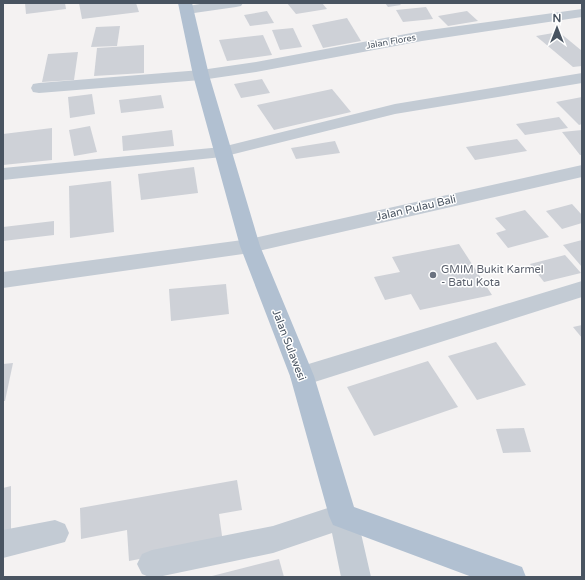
<svg xmlns="http://www.w3.org/2000/svg" width="585" height="580" font-family="'Varela Round',sans-serif">
<style>
.building{fill:#ced1d7}
.lines{fill:none;stroke-linecap:round;stroke-linejoin:round}
.minor{fill:#c3cbd4;fill-rule:evenodd}
.major{fill:#b1c0d1;fill-rule:evenodd}
.worship-dot{fill:#6b7280;stroke:#fff;stroke-width:1.5}
.labels{text-anchor:middle;dominant-baseline:central;stroke-width:3;stroke-linejoin:round;paint-order:stroke}
.far-street-label{font-size:9px;fill:#495461;stroke:#fff}
.street-label{font-size:11px;fill:#495461;stroke:#fff}
.worship-label{font-size:11px;fill:#5b616d;stroke:#fff;text-anchor:start}
</style>
<rect width="100%" height="100%" fill="#f4f2f2"/>
<g class="building">
<path d="M 25,3 L 65,3 L 66,9 L 26,14 Z"/>
<path d="M 79,3 L 136,3 L 139,12 L 82,19 Z"/>
<path d="M 287,3 L 322,3 L 327,9 L 296,14 Z"/>
<path d="M 385,3 L 399,3 L 401,5 L 388,7 Z"/>
<path d="M 426,7 L 433,19 L 403,22 L 396,10 Z"/>
<path d="M 267,11 L 274,23 L 250,26 L 244,15 Z"/>
<path d="M 467,11 L 478,21 L 448,26 L 438,16 Z"/>
<path d="M 347,18 L 361,41 L 323,48 L 312,25 Z"/>
<path d="M 120,26 L 117,46 L 91,47 L 96,27 Z"/>
<path d="M 293,28 L 302,47 L 280,50 L 272,30 Z"/>
<path d="M 559,32 L 582,51 L 582,66 L 573,67 L 536,36 Z"/>
<path d="M 263,35 L 272,55 L 227,61 L 219,40 Z"/>
<path d="M 144,45 L 144,73 L 94,76 L 97,48 Z"/>
<path d="M 78,52 L 74,80 L 42,82 L 48,54 Z"/>
<path d="M 262,79 L 270,93 L 241,98 L 234,84 Z"/>
<path d="M 332,89 L 351,112 L 274,130 L 257,105 Z"/>
<path d="M 92,94 L 95,114 L 70,118 L 68,97 Z"/>
<path d="M 161,95 L 164,108 L 121,113 L 119,100 Z"/>
<path d="M 582,97 L 582,124 L 579,125 L 556,102 Z"/>
<path d="M 559,117 L 568,128 L 525,135 L 516,124 Z"/>
<path d="M 90,126 L 97,152 L 74,156 L 69,130 Z"/>
<path d="M 52,128 L 52,160 L 3,165 L 3,134 Z"/>
<path d="M 172,130 L 174,146 L 123,151 L 122,136 Z"/>
<path d="M 582,130 L 582,155 L 580,155 L 562,132 Z"/>
<path d="M 517,139 L 527,151 L 475,160 L 466,147 Z"/>
<path d="M 335,141 L 340,153 L 296,159 L 291,148 Z"/>
<path d="M 194,167 L 198,193 L 141,200 L 138,174 Z"/>
<path d="M 111,181 L 114,232 L 70,238 L 69,186 Z"/>
<path d="M 572,204 L 582,215 L 582,223 L 562,229 L 546,211 Z"/>
<path d="M 525,210 L 549,237 L 508,248 L 496,233 L 506,230 L 495,218 Z"/>
<path d="M 54,221 L 54,235 L 3,241 L 3,227 Z"/>
<path d="M 582,240 L 582,267 L 563,245 Z"/>
<path d="M 459,244 L 492,295 L 420,310 L 411,294 L 385,300 L 374,277 L 400,272 L 392,257 Z"/>
<path d="M 565,255 L 581,273 L 544,282 L 530,264 Z"/>
<path d="M 226,284 L 229,314 L 171,321 L 169,289 Z"/>
<path d="M 582,325 L 582,338 L 573,327 Z"/>
<path d="M 496,342 L 526,385 L 477,400 L 448,356 Z"/>
<path d="M 428,361 L 458,407 L 374,436 L 347,387 Z"/>
<path d="M 13,363 L 5,401 L 3,401 L 3,364 Z"/>
<path d="M 524,428 L 531,452 L 503,453 L 496,429 Z"/>
<path d="M 237,480 L 242,510 L 219,514 L 223,543 L 129,561 L 127,530 L 81,539 L 80,508 Z"/>
<path d="M 11,486 L 11,532 L 3,534 L 3,488 Z"/>
<path d="M 279,559 L 284,577 L 212,577 L 212,576 Z"/>
</g>
<g class="lines">
<g class="minor">
<path d="M 206,3 L 243,3 L 241,6 L 236,7 L 187,14 L 182,13 L 180,10 L 182,7 Z"/>
<path d="M 582,9 L 582,17 L 422,41 L 256,72 L 201,80 L 39,93 L 33,92 L 31,88 L 33,84 L 39,83 L 201,70 L 256,62 L 422,31 Z"/>
<path d="M 582,73 L 582,83 L 395,114 L 222,157 L 3,180 L 3,168 L 222,147 L 395,104 Z"/>
<path d="M 582,165 L 582,177 L 250,253 L 3,288 L 3,272 L 250,239 Z"/>
<path d="M 582,281 L 582,297 L 302,386 L 293,383 L 290,376 L 293,369 L 302,366 Z"/>
<path d="M 343,503 L 353,507 L 357,516 L 371,577 L 341,577 L 332,533 L 273,553 L 158,577 L 149,577 L 142,574 L 137,564 L 142,554 L 152,550 L 273,526 Z"/>
<path d="M 55,520 L 65,524 L 69,533 L 65,542 L 3,558 L 3,530 Z"/>
</g>
<path class="major" d="M 178,3 L 192,3 L 209,75 L 260,246 L 314,376 L 354,507 L 522,567 L 526,577 L 472,577 L 333,525 L 329,516 L 290,376 L 240,246 L 193,75 Z"/>
</g>
<circle class="worship-dot" cx="433" cy="275" r="4"/>
<g class="labels">
<g class="far-street-label">
<text transform="translate(391 42) rotate(-10)">Jalan Flores</text>
</g>
<g class="street-label">
<text transform="translate(416 208) rotate(-13)">Jalan Pulau Bali</text>
<text transform="translate(289 345) rotate(69)">Jalan Sulawesi</text>
</g>
<g class="worship-label">
<text x="441" y="269">GMIM Bukit Karmel<tspan x="441" dy="13">- Batu Kota</tspan></text>
</g>
</g>
<rect width="585" height="580" fill="none" stroke="#495461" stroke-width="8"/>
<g transform="translate(557 28)" stroke="#ffffff" stroke-width="3" paint-order="stroke">
<path d="M0-3L7 15L0 10L-7 15Z" fill="#495461"/>
<text y="-6" font-size="11" font-weight="bold" text-anchor="middle" fill="#495461">N</text>
</g>
</svg>
